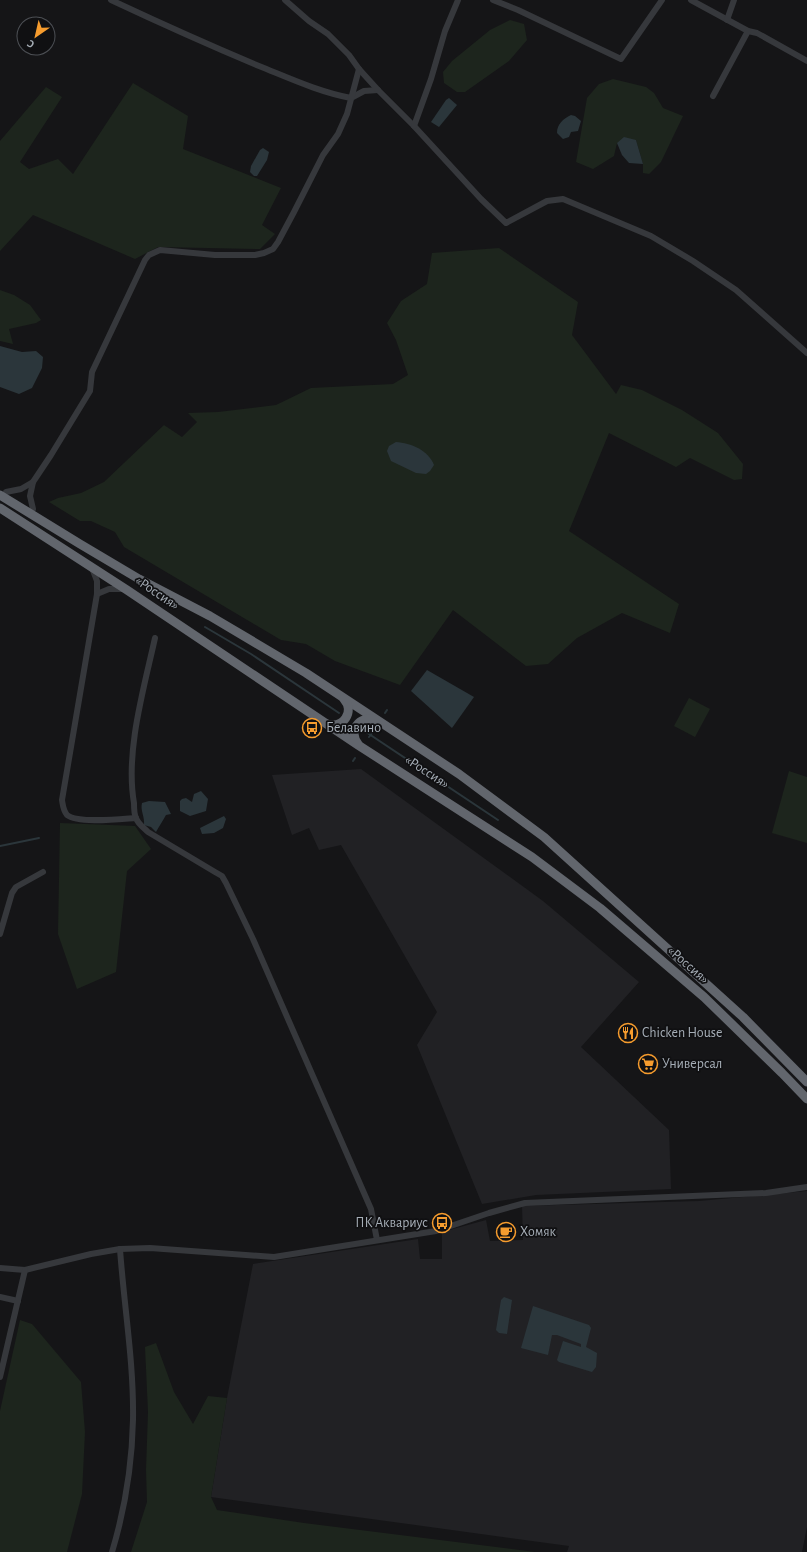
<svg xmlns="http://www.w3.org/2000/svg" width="807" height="1552" font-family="'Alegreya Sans',sans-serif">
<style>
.built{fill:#212124}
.green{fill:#1d251d}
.water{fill:#2b363b}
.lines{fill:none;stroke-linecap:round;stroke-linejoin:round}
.stream{stroke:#2b363b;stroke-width:2}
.minor{stroke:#36383c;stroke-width:6}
.highway{stroke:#62666d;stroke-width:9}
.labels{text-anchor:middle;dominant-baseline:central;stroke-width:3.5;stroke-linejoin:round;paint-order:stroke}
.street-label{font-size:14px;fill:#a6aeb7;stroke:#101012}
.poi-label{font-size:14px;fill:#a6aeb7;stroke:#101012;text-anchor:start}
</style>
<rect width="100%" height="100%" fill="#151517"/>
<g class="built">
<path d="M 361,769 L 543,901 L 639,982 L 581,1047 L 669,1130 L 671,1189 L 536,1195 L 482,1204 L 417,1045 L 437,1012 L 341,845 L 319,850 L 309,828 L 292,835 L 272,775 Z"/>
<path d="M 807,1191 L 807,1527 L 802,1552 L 567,1552 L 569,1546 L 211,1497 L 227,1398 L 253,1264 L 418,1239 L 420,1259 L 442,1259 L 442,1232 L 486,1220 L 490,1241 L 523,1240 L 522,1206 L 699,1201 Z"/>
</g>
<g class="green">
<path d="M 510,20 L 524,24 L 527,40 L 509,61 L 465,92 L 457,92 L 444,83 L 443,72 L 452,61 L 490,30 Z"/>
<path d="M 613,79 L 646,87 L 654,93 L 663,108 L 683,116 L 661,162 L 649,174 L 643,173 L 643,164 L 636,140 L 617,143 L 614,156 L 593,169 L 576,162 L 587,98 L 599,84 Z"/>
<path d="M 133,83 L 188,116 L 183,149 L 281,188 L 262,225 L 275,234 L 260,249 L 158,247 L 135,259 L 33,215 L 0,251 L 0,141 L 46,87 L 62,97 L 20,162 L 29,169 L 58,159 L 73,174 Z"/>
<path d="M 499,248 L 578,302 L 572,335 L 616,394 L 621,385 L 642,390 L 682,410 L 718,433 L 743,464 L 742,479 L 734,480 L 690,458 L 676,467 L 609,433 L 569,531 L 679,604 L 670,633 L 622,613 L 577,638 L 548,664 L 526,666 L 453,610 L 400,685 L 335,661 L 306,644 L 281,640 L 124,547 L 115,532 L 91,521 L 80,521 L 49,502 L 58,498 L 81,493 L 104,482 L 164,425 L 182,437 L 197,422 L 188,413 L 218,412 L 276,405 L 311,388 L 393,384 L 408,375 L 396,340 L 387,323 L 401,301 L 427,284 L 432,253 Z"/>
<path d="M 0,290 L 14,295 L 30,305 L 41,320 L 36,323 L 9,329 L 13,344 L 0,341 Z"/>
<path d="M 689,698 L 710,709 L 695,737 L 674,726 Z"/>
<path d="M 789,771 L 807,777 L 807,843 L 772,833 Z"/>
<path d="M 60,823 L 135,826 L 151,849 L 127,871 L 116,972 L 77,989 L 58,934 Z"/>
<path d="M 20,1320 L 32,1324 L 81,1382 L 85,1432 L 82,1494 L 67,1552 L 0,1552 L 0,1411 Z"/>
<path d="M 156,1343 L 174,1392 L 193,1424 L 208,1396 L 227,1398 L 211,1497 L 217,1510 L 304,1523 L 535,1552 L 131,1552 L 147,1502 L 146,1470 L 148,1412 L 145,1347 Z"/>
</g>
<g class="water">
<path d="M 449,98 L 457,105 L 439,127 L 431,122 L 446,100 Z"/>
<path d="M 571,115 L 575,116 L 581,121 L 578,131 L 571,132 L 569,137 L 563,139 L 557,133 C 557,124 563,119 571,115 Z"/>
<path d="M 624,137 L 636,140 L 643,164 L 629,163 L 622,155 L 617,143 Z"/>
<path d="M 263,148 L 269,152 L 267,160 L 257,176 L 254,176 L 250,172 L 251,166 L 260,150 Z"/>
<path d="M 0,346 L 22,352 L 36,351 L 43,357 L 42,368 L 32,388 L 19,394 L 0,387 Z"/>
<path d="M 396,442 C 411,443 428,450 434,465 L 430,471 L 426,474 L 416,473 L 391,461 L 387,451 L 389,446 Z"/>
<path d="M 427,670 L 474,697 L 452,728 L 411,691 Z"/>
<path d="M 201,791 L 208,799 L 206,811 L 190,816 L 180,811 L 180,801 L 182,799 L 186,798 L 192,802 L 194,794 Z"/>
<path d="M 149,801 L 165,802 L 171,814 L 166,815 C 163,821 159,826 156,832 L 151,827 L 144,825 C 145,817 140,810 142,803 Z"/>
<path d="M 224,816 L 226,819 L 223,828 L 214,833 L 202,834 L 200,828 Z"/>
<path d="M 504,1297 L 512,1300 L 507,1334 L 499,1333 L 496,1330 L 501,1300 Z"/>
<path d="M 533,1306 L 589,1325 L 591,1328 L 586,1347 L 597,1353 L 596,1367 L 592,1372 L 559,1362 L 557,1360 L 563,1341 L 581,1347 L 581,1344 L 557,1335 L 552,1335 L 548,1355 L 521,1348 Z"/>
</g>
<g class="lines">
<g class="stream">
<path d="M 205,627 L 251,654 L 339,713"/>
<path d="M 385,713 L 387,710"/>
<path d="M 363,730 L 498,820"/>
<path d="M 369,737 L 373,732"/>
<path d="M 353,761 L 355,758"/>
<path d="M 0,846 L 39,838"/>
</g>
<g class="minor">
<path d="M 111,0 C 160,23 209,45 259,66 C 289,78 319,92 351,98 L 364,91 L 378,90"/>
<path d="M 285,0 L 309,21 L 328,34 L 349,55 L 359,69 L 378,90 L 414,126 L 481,199 L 506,223 L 547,201 L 563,199 L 651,236 L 693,261 L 736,290 L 807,353"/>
<path d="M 493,0 L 518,10 L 621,59 L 662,0"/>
<path d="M 691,0 L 748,31 L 757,33 L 807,61"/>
<path d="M 727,20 L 734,0"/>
<path d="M 713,96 L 748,31"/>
<path d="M 414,126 L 431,79 L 445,31 L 458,0"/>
<path d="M 33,482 L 30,496 L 33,509"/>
<path d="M 6,492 L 21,489 L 33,482 L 51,455 L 90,391 L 92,372 L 145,260 L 149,255 L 160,250 L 215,255 L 255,255 L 264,253 L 273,249 L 278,242 L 294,212 L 323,155 L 338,134 L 347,114 L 359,69"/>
<path d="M 92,568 L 97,581 L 97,594 L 62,800 C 63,806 63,810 67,815 C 78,824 121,819 136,818"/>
<path d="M 97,594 L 109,589 L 124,589"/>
<path d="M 155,638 C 144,688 125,752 134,803 C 134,808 134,814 136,818 C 138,824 144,828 148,832 L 215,872 L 222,876 L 226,883 L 253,939 L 371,1209 L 377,1240"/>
<path d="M 0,934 L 12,893 L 16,887 L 43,872"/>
<path d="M 0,1268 L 25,1270 L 91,1254 L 120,1249 L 150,1248 L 274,1257 L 436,1231 L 489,1213 L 525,1203 L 766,1193 L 807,1187"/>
<path d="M 0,1297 L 18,1301"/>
<path d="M 0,1377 L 25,1270"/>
<path d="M 112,1552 C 125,1509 132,1465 133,1420 C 134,1363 124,1306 120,1249"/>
</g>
<g class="highway">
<path d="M 0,495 L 80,544 L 139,579 L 210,616 L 306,673 L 459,774 L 544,837 L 743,1017 L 807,1082"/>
<path d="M 0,508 L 127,590 L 358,745 L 532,857 L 600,908 L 704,997 L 782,1073 L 807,1099"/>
<path d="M 327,724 C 343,729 355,712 344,699"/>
<path d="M 358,744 C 348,731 359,715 375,720"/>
</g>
</g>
<defs>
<symbol id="bus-ring" viewBox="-11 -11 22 22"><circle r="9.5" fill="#101012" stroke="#f69c2e" stroke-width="1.5"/><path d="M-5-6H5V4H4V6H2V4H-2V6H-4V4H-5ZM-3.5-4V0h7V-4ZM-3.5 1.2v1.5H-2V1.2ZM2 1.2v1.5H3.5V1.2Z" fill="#f69c2e"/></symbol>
<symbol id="restaurant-ring" viewBox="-11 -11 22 22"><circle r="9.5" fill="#101012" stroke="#f69c2e" stroke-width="1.5"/><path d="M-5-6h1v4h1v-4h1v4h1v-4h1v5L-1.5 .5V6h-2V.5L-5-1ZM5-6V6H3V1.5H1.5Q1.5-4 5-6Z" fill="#f69c2e"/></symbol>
<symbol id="supermarket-ring" viewBox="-11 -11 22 22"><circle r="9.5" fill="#101012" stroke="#f69c2e" stroke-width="1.5"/><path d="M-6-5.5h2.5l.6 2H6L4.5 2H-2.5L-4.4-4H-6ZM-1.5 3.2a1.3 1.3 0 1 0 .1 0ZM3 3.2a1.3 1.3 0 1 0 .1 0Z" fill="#f69c2e"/></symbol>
<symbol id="cafe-ring" viewBox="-11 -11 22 22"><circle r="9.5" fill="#101012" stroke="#f69c2e" stroke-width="1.5"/><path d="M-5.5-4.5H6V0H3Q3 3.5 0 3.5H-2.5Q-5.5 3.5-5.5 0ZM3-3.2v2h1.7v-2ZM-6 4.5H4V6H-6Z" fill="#f69c2e"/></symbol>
</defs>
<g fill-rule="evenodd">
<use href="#bus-ring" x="301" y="717" width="22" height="22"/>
<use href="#restaurant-ring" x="617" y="1022" width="22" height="22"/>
<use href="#supermarket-ring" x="637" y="1053" width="22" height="22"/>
<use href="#bus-ring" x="431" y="1212" width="22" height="22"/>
<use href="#cafe-ring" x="495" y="1221" width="22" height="22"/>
</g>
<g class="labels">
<g class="street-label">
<text transform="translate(157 593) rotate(34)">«Россия»</text>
<text transform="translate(427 772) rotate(33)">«Россия»</text>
<text transform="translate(688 965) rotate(41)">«Россия»</text>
</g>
<g class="poi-label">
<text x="326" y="728">Белавино</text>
<text x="642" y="1033">Chicken House</text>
<text x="662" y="1064">Универсал</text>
<text x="428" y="1223" text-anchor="end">ПК Аквариус</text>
<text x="520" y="1232">Хомяк</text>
</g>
</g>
<g transform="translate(36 36) rotate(214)"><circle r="19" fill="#101012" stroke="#4c4f54"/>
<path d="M0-3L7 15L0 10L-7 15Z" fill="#f69c2e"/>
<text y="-6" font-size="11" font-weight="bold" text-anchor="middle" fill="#a6aeb7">С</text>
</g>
</svg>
